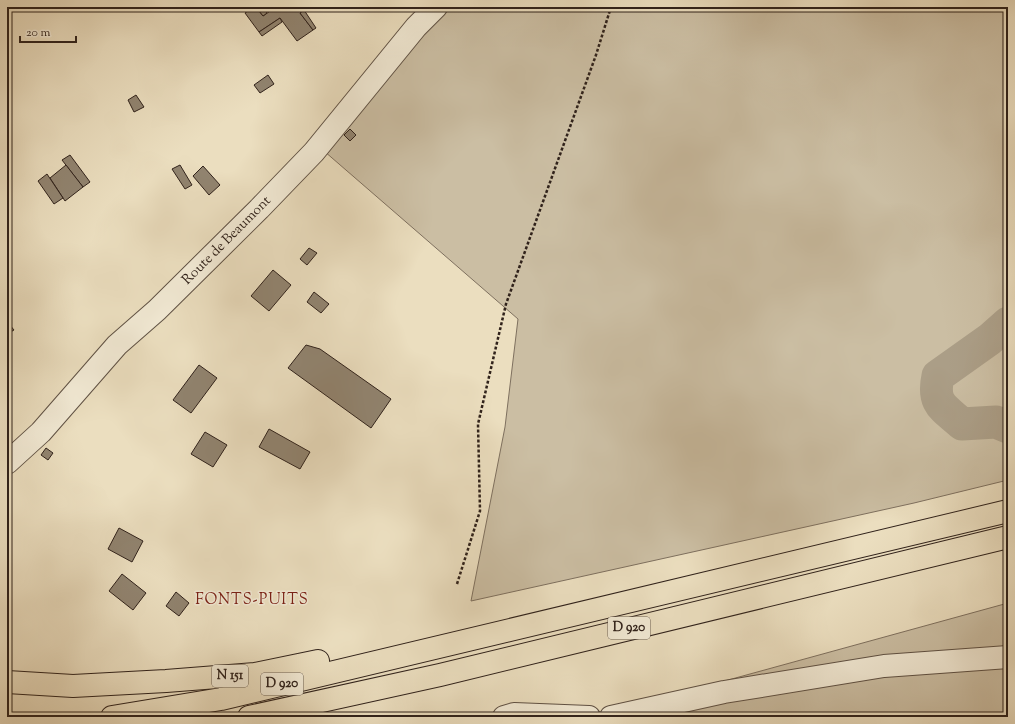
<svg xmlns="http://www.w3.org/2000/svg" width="1015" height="724" font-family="'Sorts Mill Goudy',serif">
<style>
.green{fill:#cbbea3;stroke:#7e705f}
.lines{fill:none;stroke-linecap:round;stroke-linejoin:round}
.river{stroke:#ab9e87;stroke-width:33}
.building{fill:#918470;stroke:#30221b}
.street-casing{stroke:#5f5144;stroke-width:24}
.highway-casing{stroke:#30221b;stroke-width:24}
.path{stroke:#30221b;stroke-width:2.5;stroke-dasharray:3 2;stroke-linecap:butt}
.street{stroke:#f2ead5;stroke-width:22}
.highway{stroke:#ebdebf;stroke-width:22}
.labels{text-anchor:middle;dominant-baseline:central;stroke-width:3;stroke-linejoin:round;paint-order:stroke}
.shield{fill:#f2ead5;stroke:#6a5e53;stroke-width:1}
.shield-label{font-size:13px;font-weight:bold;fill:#30221b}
.street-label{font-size:14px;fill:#30221b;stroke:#f2ead5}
.neighbourhood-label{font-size:15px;letter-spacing:1px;fill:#7a1f14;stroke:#f2ead5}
</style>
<rect width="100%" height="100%" fill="#ebdebf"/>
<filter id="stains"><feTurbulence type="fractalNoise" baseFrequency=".005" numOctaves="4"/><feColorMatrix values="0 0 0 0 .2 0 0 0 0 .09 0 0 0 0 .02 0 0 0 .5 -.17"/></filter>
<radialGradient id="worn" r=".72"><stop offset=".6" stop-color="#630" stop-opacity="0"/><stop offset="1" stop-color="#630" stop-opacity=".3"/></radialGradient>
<g class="green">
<path d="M 441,7 L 1008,7 L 1008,480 L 914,503 L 471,601 L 505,427 L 518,319 L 324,151 Z"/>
<path d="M 1008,603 L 1008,717 L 631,717 L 641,704 Z"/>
</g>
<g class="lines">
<path class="river" d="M 1008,323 L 990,339 L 938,376 C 932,404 943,407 962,424 L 996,422 L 1008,427"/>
</g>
<g class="building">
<path d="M 254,7 L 256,7 L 263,16 L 276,7 L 302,7 L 304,10 L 300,13 L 313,30 L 297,41 L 280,18 L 259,32 L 245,13 Z"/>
<path d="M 256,7 L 263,7 L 267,13 L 263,16 Z"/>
<path d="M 304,10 L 316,28 L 313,30 L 300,13 Z"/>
<path d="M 280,18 L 282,22 L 262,36 L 259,32 Z"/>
<path d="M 268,75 L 274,84 L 260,93 L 254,85 Z"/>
<path d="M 136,95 L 144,107 L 134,112 L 128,100 Z"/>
<path d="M 350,129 L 356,135 L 350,141 L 344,135 Z"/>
<path d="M 70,155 L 90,182 L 83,187 L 62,160 Z"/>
<path d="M 66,165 L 83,187 L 65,201 L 50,178 Z"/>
<path d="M 180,165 L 192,185 L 185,189 L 172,169 Z"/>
<path d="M 203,166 L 220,185 L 209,195 L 193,176 Z"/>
<path d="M 47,174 L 63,198 L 54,204 L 38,181 Z"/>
<path d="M 309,248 L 317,253 L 307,265 L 300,259 Z"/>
<path d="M 273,270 L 291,285 L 269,311 L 251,296 Z"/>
<path d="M 314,292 L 329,304 L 321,313 L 307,302 Z"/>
<path d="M 9,324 L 14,330 L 7,334 L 7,325 Z"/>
<path d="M 306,345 L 320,349 L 391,399 L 371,428 L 288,368 Z"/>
<path d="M 199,365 L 217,378 L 191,413 L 173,400 Z"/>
<path d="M 269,429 L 310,452 L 300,469 L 259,447 Z"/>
<path d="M 205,432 L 227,445 L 213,467 L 191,454 Z"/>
<path d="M 46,448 L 53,453 L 48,460 L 41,455 Z"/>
<path d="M 119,528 L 143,541 L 132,562 L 108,549 Z"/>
<path d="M 122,574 L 146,593 L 133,610 L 109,591 Z"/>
<path d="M 176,592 L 189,603 L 179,616 L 166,606 Z"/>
</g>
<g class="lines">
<defs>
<g id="street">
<path d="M 7,463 L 41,432 L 117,345 L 157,310 L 259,209 L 314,152 L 416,27 L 436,7"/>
<path d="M 504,717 L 514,714 L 589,717"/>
<path d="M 611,717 L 724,692 L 884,666 L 1008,657"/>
</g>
<g id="highway">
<path d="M 7,682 L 73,686 L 166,681 L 255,674 L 318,661"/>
<path d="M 112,717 L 221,699 L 1008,511"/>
<path d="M 249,717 L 440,675 L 1008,537"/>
</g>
</defs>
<use href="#street" class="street-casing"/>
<use href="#highway" class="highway-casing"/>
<path class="path" d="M 457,584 L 480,511 L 478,424 L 506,304 L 596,55 L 611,7"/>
<use href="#street" class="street"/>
<use href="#highway" class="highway"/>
</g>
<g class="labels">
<g class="shield">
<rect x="608" y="617" width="42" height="22" rx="3"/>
<rect x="212" y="665" width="36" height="22" rx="3"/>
<rect x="261" y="673" width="42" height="22" rx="3"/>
</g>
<g class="shield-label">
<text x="629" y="628">D 920</text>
<text x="230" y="676">N 151</text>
<text x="282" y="684">D 920</text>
</g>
<g class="street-label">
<text transform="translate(227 241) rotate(-45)">Route de Beaumont</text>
</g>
<g class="neighbourhood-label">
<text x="252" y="600">FONTS-PUITS</text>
</g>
</g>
<rect width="1015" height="724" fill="none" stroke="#ebdebf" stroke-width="24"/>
<rect x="8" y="8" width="999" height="708" fill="none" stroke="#30221b" stroke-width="2"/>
<rect x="12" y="12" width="991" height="700" fill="none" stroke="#30221b"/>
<path d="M20 36v6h56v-6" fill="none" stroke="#30221b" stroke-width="2"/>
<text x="26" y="36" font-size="12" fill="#30221b" stroke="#f2ead5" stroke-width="3" paint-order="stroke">20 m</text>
<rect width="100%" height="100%" filter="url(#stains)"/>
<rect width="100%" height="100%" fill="url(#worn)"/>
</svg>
